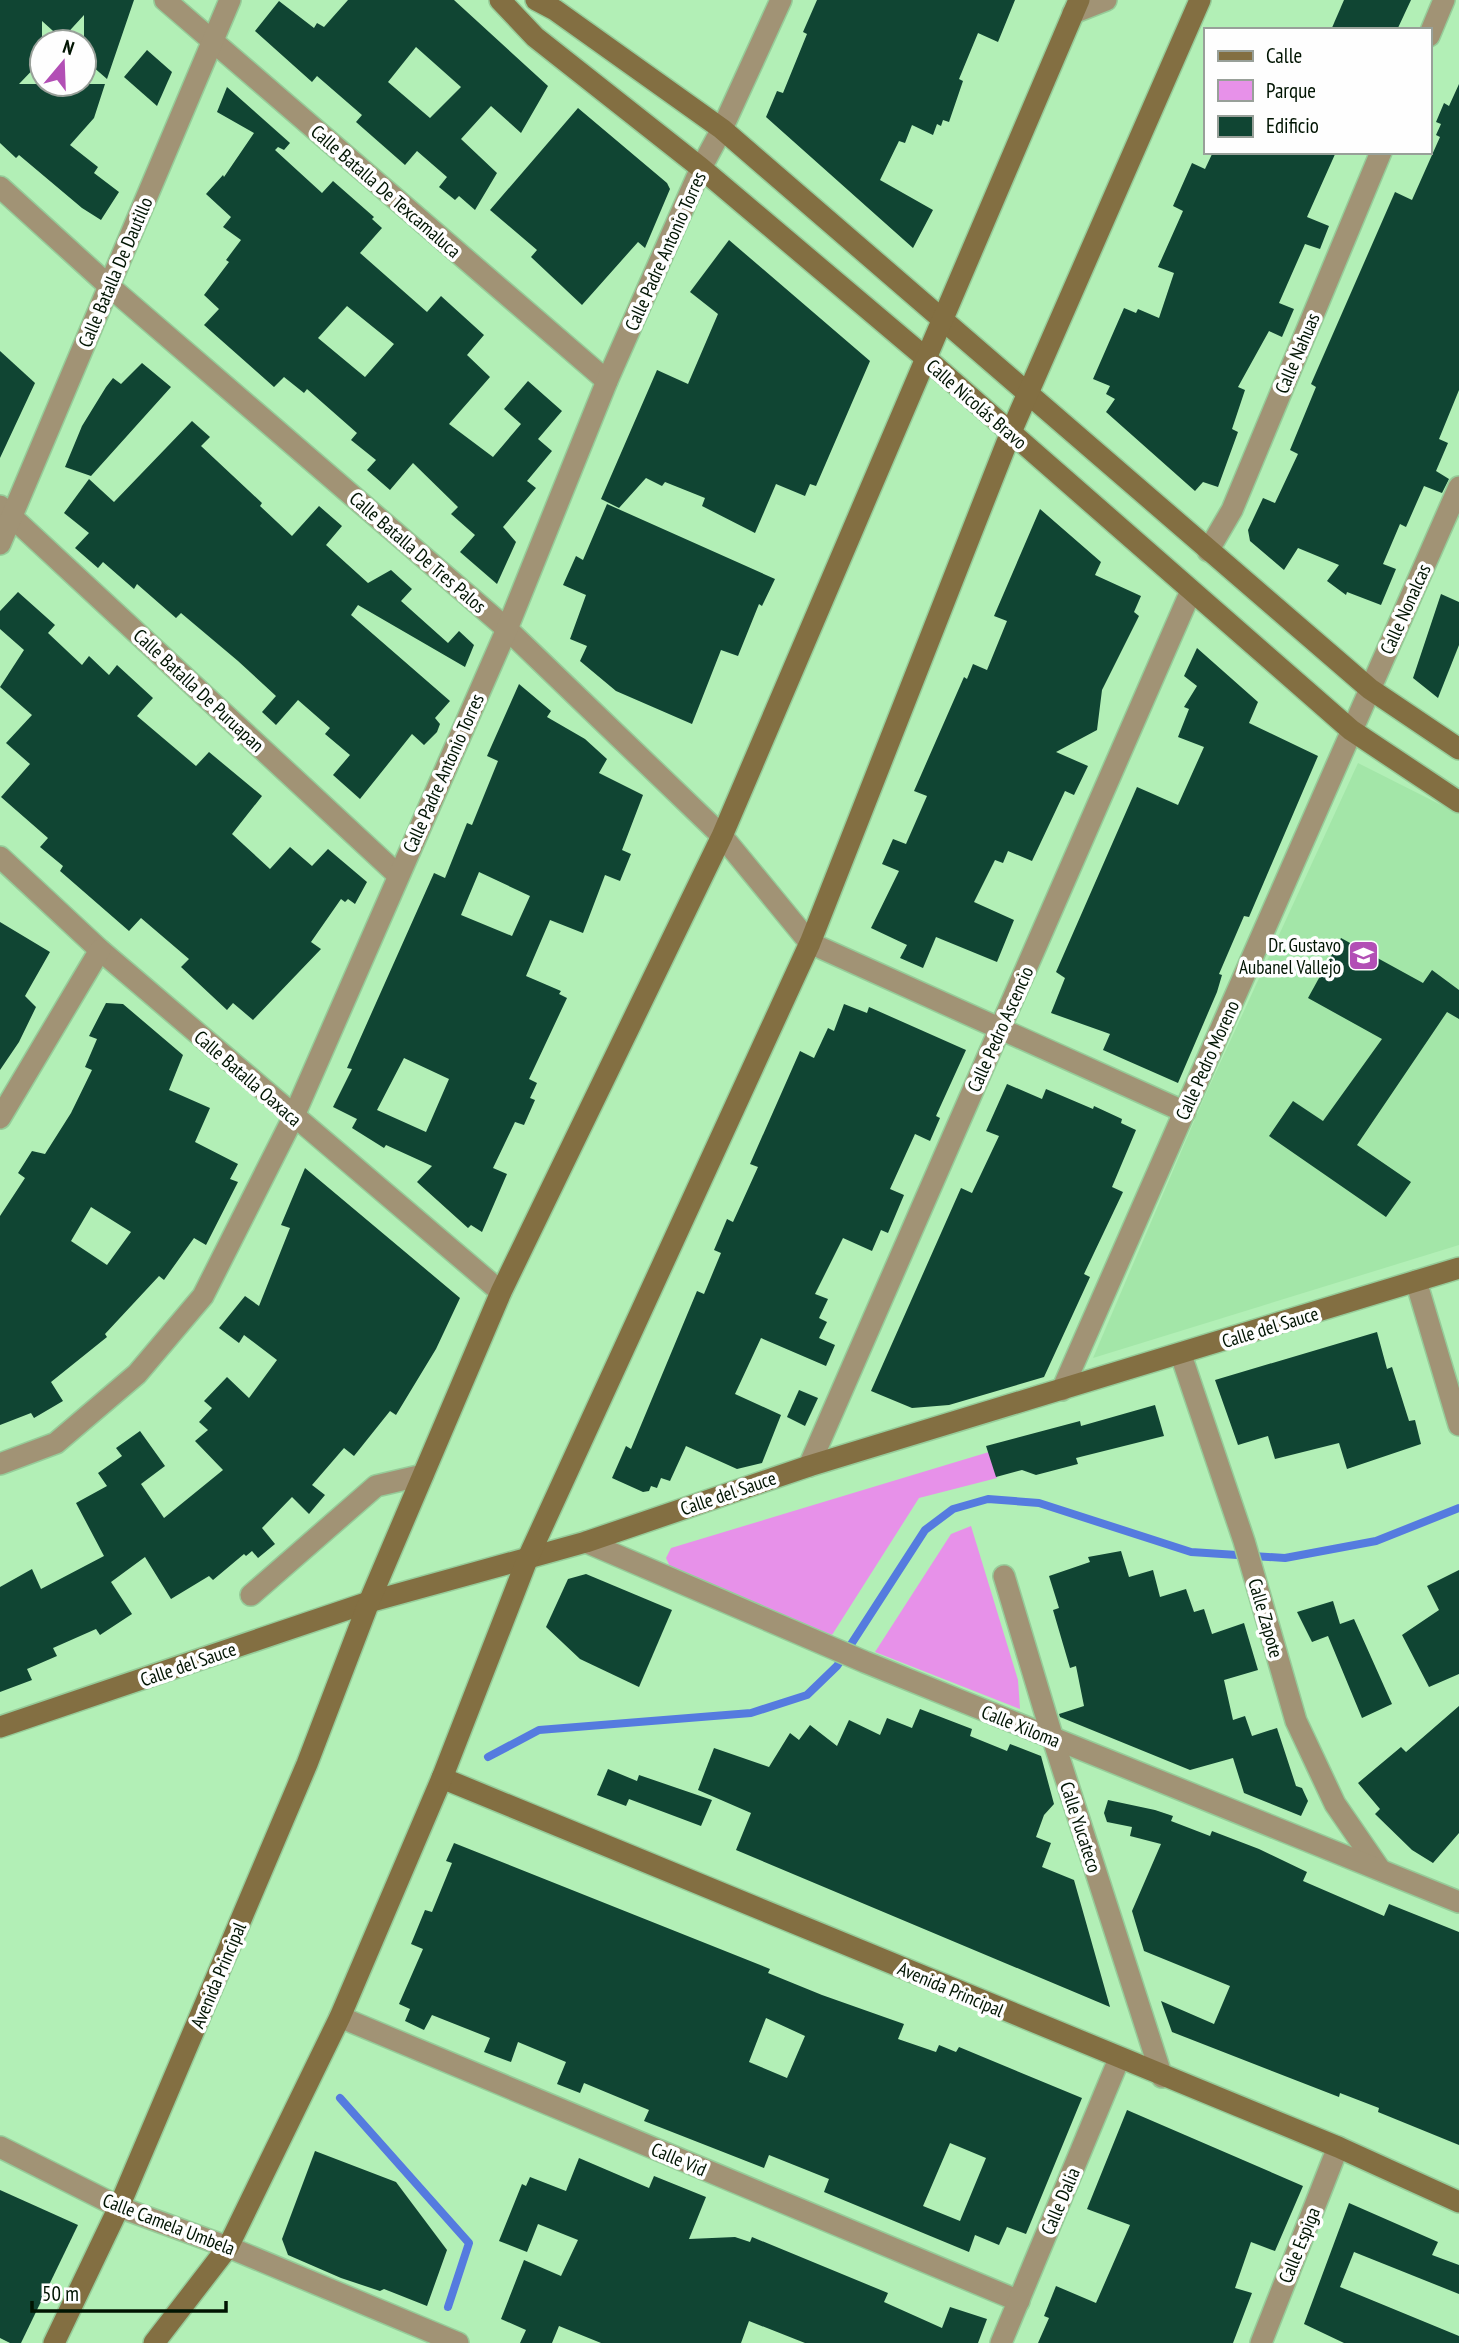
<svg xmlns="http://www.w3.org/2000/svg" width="1459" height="2343" font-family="'PT Sans Narrow',sans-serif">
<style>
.built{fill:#a3e6a8}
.green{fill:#e791e9}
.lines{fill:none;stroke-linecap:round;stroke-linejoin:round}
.stream{stroke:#557bdf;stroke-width:8}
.building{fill:#104533;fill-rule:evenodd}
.street-casing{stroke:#96cc99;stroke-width:24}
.secondary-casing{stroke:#96cc99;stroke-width:24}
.street{stroke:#a19375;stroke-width:21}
.secondary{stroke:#836f42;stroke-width:21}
.labels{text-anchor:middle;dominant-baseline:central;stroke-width:7;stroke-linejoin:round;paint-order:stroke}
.street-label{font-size:19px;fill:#001402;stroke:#fefefe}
.poi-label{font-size:19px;fill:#001402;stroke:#fefefe;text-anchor:end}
</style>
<rect width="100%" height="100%" fill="#b2efb6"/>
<path class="built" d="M 1358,763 L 1459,814 L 1459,1245 L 1093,1358 L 1204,1098 Z"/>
<g class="green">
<path d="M 989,1452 L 997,1478 L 919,1498 L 832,1635 L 671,1569 L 666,1558 L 671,1548 Z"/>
<path d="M 971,1526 L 1018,1680 L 1020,1709 L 875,1652 L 951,1534 Z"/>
</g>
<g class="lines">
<g class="stream">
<path d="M 488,1757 L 539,1730 L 751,1713 L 807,1695 L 837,1666 L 925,1530 L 953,1509 L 988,1499 L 1039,1503 L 1191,1552 L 1285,1558 L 1376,1541 L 1459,1508"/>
<path d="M 340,2098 L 469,2243 L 448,2307"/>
</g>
</g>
<g class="building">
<path d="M 0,0 L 134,0 L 107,79 L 84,59 L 84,15 L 62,39 L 42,21 L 42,60 L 19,84 L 105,84 L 94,118 L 70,145 L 98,167 L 94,173 L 119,192 L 101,220 L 82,208 L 19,155 L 16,158 L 0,143 Z"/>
<path d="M 348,0 L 454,0 L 548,86 L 521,133 L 491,106 L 461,139 L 497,173 L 475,210 L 459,196 L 455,200 L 439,187 L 447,177 L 417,151 L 405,165 L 356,122 L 362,115 L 317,76 L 312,82 L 255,31 L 279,1 L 314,28 L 317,23 L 324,27 ZM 416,47 L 461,87 L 430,118 L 388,82 Z"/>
<path d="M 817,0 L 1015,0 L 998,42 L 978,33 L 959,79 L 963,81 L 949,122 L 943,120 L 941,126 L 937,124 L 933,135 L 912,125 L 905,143 L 899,141 L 880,180 L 933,210 L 913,248 L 766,117 L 777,91 L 783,93 L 807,34 L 803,32 Z"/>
<path d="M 1344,0 L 1411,0 L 1397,30 L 1331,30 Z"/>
<path d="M 147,50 L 172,72 L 157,106 L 124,77 Z"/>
<path d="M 1459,84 L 1459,390 L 1439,439 L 1448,443 L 1436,471 L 1449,479 L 1442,493 L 1424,486 L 1406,527 L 1400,524 L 1383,564 L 1396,569 L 1381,605 L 1347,592 L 1346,595 L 1327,581 L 1339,565 L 1298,548 L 1284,570 L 1250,541 L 1248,530 L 1263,498 L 1275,503 L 1298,454 L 1290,450 L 1316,387 L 1311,384 L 1395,192 L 1412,200 L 1440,137 L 1436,135 L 1441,124 L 1436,122 L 1444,103 L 1449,106 Z"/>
<path d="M 227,87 L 290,143 L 284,150 L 278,147 L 275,150 L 322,193 L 333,181 L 374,217 L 372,219 L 382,228 L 360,253 L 427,312 L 441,296 L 484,335 L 467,355 L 490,377 L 449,424 L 493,457 L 521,424 L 504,409 L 528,381 L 562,411 L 538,439 L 552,451 L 527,481 L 536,488 L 503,527 L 516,542 L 497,584 L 460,552 L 475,535 L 451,514 L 458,507 L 413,463 L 390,490 L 367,470 L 376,460 L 351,440 L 357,433 L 307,389 L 304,393 L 284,377 L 274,387 L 204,325 L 219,309 L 204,295 L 229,262 L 226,260 L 241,240 L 223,227 L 231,217 L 206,194 L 223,175 L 224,177 L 254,133 L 217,112 ZM 347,306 L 394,344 L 365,377 L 318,338 Z"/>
<path d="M 578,108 L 667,183 L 670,189 L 645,248 L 638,242 L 582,305 L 531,257 L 537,250 L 490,210 Z"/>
<path d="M 1213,152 L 1336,152 L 1307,217 L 1329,226 L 1320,249 L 1305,244 L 1279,303 L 1294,309 L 1282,337 L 1269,331 L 1238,387 L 1245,390 L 1232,429 L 1238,432 L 1218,487 L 1203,482 L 1195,491 L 1106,412 L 1115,399 L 1106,394 L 1110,386 L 1093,379 L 1124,308 L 1136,313 L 1138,309 L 1159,318 L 1174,273 L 1158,267 L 1183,211 L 1173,206 L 1192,163 L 1205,169 Z"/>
<path d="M 729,240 L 870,361 L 816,486 L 810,484 L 805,496 L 776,484 L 755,533 L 702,506 L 705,498 L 665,482 L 662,486 L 646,478 L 619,508 L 601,499 L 657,370 L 688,384 L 718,314 L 690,292 Z"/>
<path d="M 0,351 L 35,383 L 0,458 Z"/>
<path d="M 142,363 L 171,387 L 91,476 L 65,467 L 82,426 L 106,387 L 113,378 L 121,384 Z"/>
<path d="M 192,421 L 210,437 L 201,446 L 262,503 L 260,506 L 292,536 L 319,506 L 342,526 L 326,545 L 368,583 L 391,570 L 412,589 L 401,601 L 448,643 L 459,631 L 474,645 L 465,667 L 358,605 L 351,615 L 450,701 L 435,718 L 440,724 L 437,732 L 424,745 L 412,734 L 360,799 L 333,775 L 350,755 L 325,734 L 330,728 L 298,700 L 276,725 L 262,712 L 276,696 L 238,661 L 181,613 L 176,618 L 137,584 L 134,589 L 103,562 L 98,568 L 75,548 L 89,533 L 64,513 L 89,479 L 114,502 Z"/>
<path d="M 607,504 L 775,579 L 762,606 L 759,604 L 738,656 L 721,650 L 692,724 L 616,691 L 580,661 L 587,646 L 570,639 L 586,595 L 563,585 L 576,556 L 583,560 Z"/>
<path d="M 1040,509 L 1101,562 L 1095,575 L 1141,596 L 1134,612 L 1139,616 L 1102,690 L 1097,730 L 1056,752 L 1088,766 L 1074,795 L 1065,791 L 1032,861 L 1008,851 L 1003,863 L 995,860 L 974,902 L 1014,920 L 997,962 L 936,937 L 923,968 L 900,958 L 907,945 L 871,928 L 899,871 L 882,864 L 893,839 L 906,844 L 927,796 L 914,791 L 964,677 L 967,679 L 973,664 L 987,670 L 1007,621 L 994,616 Z"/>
<path d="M 18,592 L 55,625 L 48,633 L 82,665 L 89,656 L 109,675 L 117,665 L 153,698 L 137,716 L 196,766 L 209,752 L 262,796 L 232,834 L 270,869 L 290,847 L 312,866 L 328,849 L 367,882 L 355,904 L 348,899 L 345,902 L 341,899 L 311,942 L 321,949 L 253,1020 L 233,1003 L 227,1010 L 181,967 L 189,959 L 141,918 L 129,931 L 60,871 L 63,866 L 40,847 L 48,838 L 1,797 L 30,764 L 6,743 L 32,715 L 0,687 L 24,650 L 0,629 L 0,611 Z"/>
<path d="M 1441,594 L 1459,602 L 1459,645 L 1438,698 L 1413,678 Z"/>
<path d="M 1197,648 L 1258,702 L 1249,723 L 1318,756 L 1249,917 L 1244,916 L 1219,974 L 1222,975 L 1217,992 L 1178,1083 L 1103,1050 L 1110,1034 L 1051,1013 L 1065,978 L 1056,972 L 1137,787 L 1178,805 L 1204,747 L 1178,737 L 1189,709 L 1184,707 L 1197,686 L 1184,676 Z"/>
<path d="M 519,684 L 551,711 L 547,717 L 585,739 L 607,759 L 599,773 L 643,795 L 622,850 L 631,854 L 620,881 L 605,875 L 583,933 L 550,920 L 526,976 L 561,991 L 559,994 L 567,998 L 529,1079 L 537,1083 L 530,1098 L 535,1100 L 524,1125 L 515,1122 L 493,1168 L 507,1174 L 482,1232 L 471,1225 L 468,1228 L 417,1182 L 432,1166 L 386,1145 L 384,1148 L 352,1128 L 357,1119 L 333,1107 L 352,1069 L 347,1068 L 434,873 L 445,878 L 467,823 L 472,825 L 498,761 L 487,756 ZM 479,872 L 530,896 L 512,936 L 461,915 ZM 404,1058 L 449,1079 L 426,1132 L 377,1110 Z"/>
<path d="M 0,922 L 50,952 L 25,996 L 36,1007 L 19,1042 L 0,1070 Z"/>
<path d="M 1341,938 L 1423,983 L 1432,970 L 1459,990 L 1459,1019 L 1447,1012 L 1357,1145 L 1411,1182 L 1386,1217 L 1269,1136 L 1293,1101 L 1323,1121 L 1382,1039 L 1308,998 Z"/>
<path d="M 106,1003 L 123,1004 L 183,1055 L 169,1090 L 210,1108 L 195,1142 L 238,1164 L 230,1179 L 238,1182 L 206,1245 L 194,1238 L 164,1280 L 159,1276 L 105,1334 L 107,1337 L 51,1382 L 63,1401 L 34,1418 L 31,1413 L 0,1425 L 0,1216 L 25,1178 L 18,1173 L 32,1151 L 45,1154 L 71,1113 L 92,1070 L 85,1067 L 97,1039 L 89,1036 ZM 91,1207 L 131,1232 L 107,1265 L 71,1241 Z"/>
<path d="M 844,1004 L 867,1013 L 869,1007 L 966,1050 L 936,1116 L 940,1118 L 930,1141 L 915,1134 L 890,1189 L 904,1195 L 888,1233 L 881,1230 L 872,1251 L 843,1238 L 815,1294 L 828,1299 L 819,1318 L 827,1322 L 819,1338 L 835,1345 L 826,1366 L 761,1338 L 735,1394 L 781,1415 L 762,1463 L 737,1469 L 686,1446 L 670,1481 L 661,1478 L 657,1488 L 651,1486 L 649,1491 L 643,1492 L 612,1478 L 626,1446 L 631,1449 L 697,1291 L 704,1294 L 721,1253 L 714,1250 L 727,1219 L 733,1222 L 758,1167 L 750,1164 L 800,1051 L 814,1058 L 828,1028 L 834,1031 Z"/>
<path d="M 1007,1084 L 1042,1099 L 1046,1089 L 1093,1109 L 1094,1106 L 1122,1119 L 1121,1123 L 1136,1130 L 1112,1187 L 1123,1192 L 1084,1274 L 1090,1277 L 1044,1377 L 949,1405 L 912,1408 L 871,1391 L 961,1188 L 972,1193 L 999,1136 L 986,1131 Z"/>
<path d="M 305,1168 L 460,1298 L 436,1349 L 396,1415 L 390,1411 L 354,1456 L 344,1448 L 312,1485 L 325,1495 L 309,1514 L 292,1497 L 262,1528 L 275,1544 L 258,1558 L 252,1551 L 246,1556 L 244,1554 L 213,1580 L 209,1576 L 171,1599 L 145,1557 L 111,1582 L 132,1614 L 100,1635 L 96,1629 L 53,1648 L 57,1656 L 27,1669 L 32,1680 L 0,1692 L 0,1587 L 32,1569 L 41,1589 L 104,1556 L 76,1503 L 107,1486 L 98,1473 L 122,1456 L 116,1448 L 140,1431 L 165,1466 L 141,1484 L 164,1518 L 223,1470 L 195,1441 L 208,1430 L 199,1422 L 212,1408 L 204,1401 L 227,1377 L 249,1398 L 277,1360 L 244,1335 L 239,1343 L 219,1328 L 245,1296 L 259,1306 L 290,1228 L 281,1225 Z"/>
<path d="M 1377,1332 L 1387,1369 L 1392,1367 L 1409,1421 L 1415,1420 L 1421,1444 L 1347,1469 L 1339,1443 L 1275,1459 L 1268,1436 L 1238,1445 L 1215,1380 Z"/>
<path d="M 799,1390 L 818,1398 L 805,1426 L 787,1417 Z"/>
<path d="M 1155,1405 L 1164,1436 L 1076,1458 L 1078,1464 L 1036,1475 L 1022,1470 L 996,1477 L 986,1446 L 1080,1421 L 1081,1426 Z"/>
<path d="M 1121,1551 L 1129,1577 L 1153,1570 L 1160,1597 L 1186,1589 L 1194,1612 L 1204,1609 L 1212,1634 L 1244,1623 L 1258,1670 L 1224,1680 L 1233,1720 L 1245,1716 L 1252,1736 L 1277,1728 L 1296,1786 L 1302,1788 L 1308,1801 L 1301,1816 L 1244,1793 L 1233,1758 L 1190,1770 L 1060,1717 L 1059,1714 L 1084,1706 L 1076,1666 L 1070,1668 L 1053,1610 L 1059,1608 L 1049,1576 L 1090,1562 L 1088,1557 Z"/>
<path d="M 1459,1570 L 1459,1674 L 1429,1687 L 1402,1635 L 1439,1610 L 1427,1586 Z"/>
<path d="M 586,1574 L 672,1610 L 639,1687 L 580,1659 L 546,1627 L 568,1579 Z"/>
<path d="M 1333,1601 L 1340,1624 L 1354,1619 L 1392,1704 L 1362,1718 L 1328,1636 L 1312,1642 L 1297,1612 Z"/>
<path d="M 1459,1706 L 1459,1833 L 1433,1863 L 1412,1850 L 1375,1814 L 1380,1809 L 1358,1783 L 1401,1747 L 1406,1752 Z"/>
<path d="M 920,1709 L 972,1729 L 970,1736 L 1007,1751 L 1010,1744 L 1041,1756 L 1054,1804 L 1044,1815 L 1036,1837 L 1051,1843 L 1042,1867 L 1074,1880 L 1110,2007 L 736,1850 L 751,1813 L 698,1790 L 714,1748 L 769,1767 L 790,1733 L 799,1740 L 810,1725 L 837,1746 L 849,1720 L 880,1735 L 887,1718 L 912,1728 Z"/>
<path d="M 608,1769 L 637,1781 L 639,1775 L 712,1800 L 701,1826 L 629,1799 L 626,1806 L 597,1795 Z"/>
<path d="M 1108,1800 L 1155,1810 L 1173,1816 L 1171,1821 L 1210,1836 L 1212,1831 L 1259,1849 L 1307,1872 L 1303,1881 L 1384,1916 L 1389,1904 L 1459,1932 L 1459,2145 L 1378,2112 L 1379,2108 L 1340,2093 L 1339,2097 L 1172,2032 L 1161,2001 L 1214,2024 L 1230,1986 L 1144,1951 L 1132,1911 L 1161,1844 L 1130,1836 L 1132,1827 L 1107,1822 L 1104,1813 Z"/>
<path d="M 454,1843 L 770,1969 L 768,1973 L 822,1995 L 904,2024 L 898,2039 L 936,2052 L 939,2045 L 956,2052 L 959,2047 L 1082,2098 L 1026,2234 L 1007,2227 L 999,2245 L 975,2235 L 969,2252 L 824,2192 L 829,2179 L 769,2155 L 764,2168 L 644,2121 L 649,2110 L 584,2083 L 580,2093 L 557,2084 L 566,2062 L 518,2042 L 511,2062 L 484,2052 L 490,2038 L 432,2015 L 424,2030 L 405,2021 L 410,2009 L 399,2004 L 423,1949 L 411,1944 L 425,1910 L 432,1912 L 452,1863 L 446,1861 ZM 766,2018 L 805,2036 L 787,2078 L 749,2062 ZM 950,2143 L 986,2158 L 960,2221 L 923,2206 Z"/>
<path d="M 1127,2110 L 1303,2186 L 1275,2251 L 1251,2242 L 1235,2288 L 1252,2293 L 1233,2343 L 1038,2343 L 1049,2318 L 1044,2316 L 1056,2286 L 1096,2303 L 1130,2225 L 1087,2209 Z"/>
<path d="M 315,2151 L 396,2182 L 447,2250 L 427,2306 L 384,2289 L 380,2291 L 341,2278 L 288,2255 L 282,2239 Z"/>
<path d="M 579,2158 L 649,2188 L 654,2176 L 706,2197 L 689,2239 L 735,2237 L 750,2242 L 752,2237 L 888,2293 L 884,2302 L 942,2328 L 950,2307 L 987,2319 L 978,2343 L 805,2343 L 749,2321 L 741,2343 L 601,2343 L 559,2326 L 552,2343 L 520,2343 L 526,2330 L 501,2319 L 524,2260 L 561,2276 L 578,2240 L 538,2224 L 527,2252 L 499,2241 L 522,2184 L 526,2186 L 530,2177 L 566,2191 Z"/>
<path d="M 0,2190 L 78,2225 L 21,2343 L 10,2343 L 0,2338 Z"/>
<path d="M 1349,2203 L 1438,2242 L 1432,2255 L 1459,2265 L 1459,2294 L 1354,2252 L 1340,2287 L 1459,2336 L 1459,2343 L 1344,2343 L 1304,2324 Z"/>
</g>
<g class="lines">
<defs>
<g id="street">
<path d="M 165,0 L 607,381"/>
<path d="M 1073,13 L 1106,0"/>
<path d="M 1429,36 L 1444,0"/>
<path d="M 0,187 L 109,286 L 507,629 L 722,836 L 810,943 L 1185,1112"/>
<path d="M 0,506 L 398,875"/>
<path d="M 0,544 L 230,0"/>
<path d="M 1208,551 L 1232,510 L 1381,152"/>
<path d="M 0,857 L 100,950 L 501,1292"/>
<path d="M 0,1118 L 100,950"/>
<path d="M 1416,1281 L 1459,1425"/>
<path d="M 1181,1355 L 1244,1541 L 1296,1721 L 1335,1804 L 1379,1868"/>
<path d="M 1062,1390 L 1459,487"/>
<path d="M 0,1464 L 56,1443 L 137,1374 L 203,1296 L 293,1118 L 507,629 L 607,381 L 701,168 L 722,129 L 781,0"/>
<path d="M 809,1466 L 1191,591"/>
<path d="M 586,1542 L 865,1662 L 1459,1902"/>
<path d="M 1004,1576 L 1053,1739 L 1162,2077"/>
<path d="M 251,1595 L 376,1486 L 423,1475"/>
<path d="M 340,2017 L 1019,2301"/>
<path d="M 0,2147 L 119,2207 L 228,2247 L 458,2343"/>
<path d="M 1001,2343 L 1119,2059"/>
<path d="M 1261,2343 L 1338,2147"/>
</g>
<g id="secondary">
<path d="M 500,0 L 535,37 L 701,168 L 927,359 L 1351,730 L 1459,802"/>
<path d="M 536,0 L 555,10 L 722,129 L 1370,689 L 1459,749"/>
<path d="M 0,1727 L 369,1602 L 586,1542 L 809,1466 L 1459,1268"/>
<path d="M 442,1778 L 1338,2147 L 1459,2202"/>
<path d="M 54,2343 L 119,2207 L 307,1764 L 369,1602 L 501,1292 L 722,836 L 1079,0"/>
<path d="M 154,2343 L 228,2247 L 340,2017 L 442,1778 L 527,1560 L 810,943 L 1011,432 L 1200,0"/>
</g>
</defs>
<use href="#street" class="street-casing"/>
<use href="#secondary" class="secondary-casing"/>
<use href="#street" class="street"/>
<use href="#secondary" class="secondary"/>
</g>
<defs>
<symbol id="school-square" viewBox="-11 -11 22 22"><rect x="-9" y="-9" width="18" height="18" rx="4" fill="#b24fb5" stroke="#fefefe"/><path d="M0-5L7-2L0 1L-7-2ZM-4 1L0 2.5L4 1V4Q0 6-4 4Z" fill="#fff"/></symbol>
</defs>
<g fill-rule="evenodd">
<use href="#school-square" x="1346" y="938" width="35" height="35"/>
</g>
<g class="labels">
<g class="street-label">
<text transform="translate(386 191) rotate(41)">Calle Batalla De Texcamaluca</text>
<text transform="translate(665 251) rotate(-66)">Calle Padre Antonio Torres</text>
<text transform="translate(115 272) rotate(-67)">Calle Batalla De Dautillo</text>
<text transform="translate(1297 353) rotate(-67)">Calle Nahuas</text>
<text transform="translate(977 404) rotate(41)">Calle Nicolás Bravo</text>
<text transform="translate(418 552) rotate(41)">Calle Batalla De Tres Palos</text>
<text transform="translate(1405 609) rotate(-66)">Calle Nonalcas</text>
<text transform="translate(199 690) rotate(43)">Calle Batalla De Puruapan</text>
<text transform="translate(443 773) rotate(-66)">Calle Padre Antonio Torres</text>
<text transform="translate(1000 1029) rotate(-66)">Calle Pedro Ascencio</text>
<text transform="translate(1207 1060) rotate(-66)">Calle Pedro Moreno</text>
<text transform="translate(248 1078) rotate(41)">Calle Batalla Oaxaca</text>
<text transform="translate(1270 1327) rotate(-17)">Calle del Sauce</text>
<text transform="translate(728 1493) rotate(-19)">Calle del Sauce</text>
<text transform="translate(1266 1618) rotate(74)">Calle Zapote</text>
<text transform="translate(188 1664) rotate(-19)">Calle del Sauce</text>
<text transform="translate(1021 1726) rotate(22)">Calle Xiloma</text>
<text transform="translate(1081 1827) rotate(72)">Calle Yucateco</text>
<text transform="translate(218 1975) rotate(-67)">Avenida Principal</text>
<text transform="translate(951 1989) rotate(23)">Avenida Principal</text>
<text transform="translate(679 2159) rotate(23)">Calle Vid</text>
<text transform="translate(1060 2201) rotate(-67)">Calle Dalia</text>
<text transform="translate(169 2224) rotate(21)">Calle Camela Umbela</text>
<text transform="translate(1299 2245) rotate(-68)">Calle Espiga</text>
</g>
<g class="poi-label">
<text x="1341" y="945">Dr. Gustavo<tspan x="1341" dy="22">Aubanel Vallejo</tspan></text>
</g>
</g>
<rect x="1204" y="28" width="228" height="126" fill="#fefefe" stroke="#98a099" stroke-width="2"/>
<rect x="1218" y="51" width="35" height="10" fill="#836f42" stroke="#98a099" stroke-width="2"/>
<text x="1266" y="63" font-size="21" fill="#001402">Calle</text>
<rect x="1218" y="80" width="35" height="21" fill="#e791e9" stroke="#98a099" stroke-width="2"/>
<text x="1266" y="98" font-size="21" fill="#001402">Parque</text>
<rect x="1218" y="116" width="35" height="21" fill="#104533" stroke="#98a099" stroke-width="2"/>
<text x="1266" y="133" font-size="21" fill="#001402">Edificio</text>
<g transform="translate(63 63) rotate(19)"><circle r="33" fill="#fefefe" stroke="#98a099" stroke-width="2"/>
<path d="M0-5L12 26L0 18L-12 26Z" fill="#b24fb5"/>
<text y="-10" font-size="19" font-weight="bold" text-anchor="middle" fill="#001402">N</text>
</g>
<path d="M32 2301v10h194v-10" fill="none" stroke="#001402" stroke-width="3.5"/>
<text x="42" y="2301" font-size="21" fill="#001402" stroke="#fefefe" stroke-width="5" paint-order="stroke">50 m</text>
</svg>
